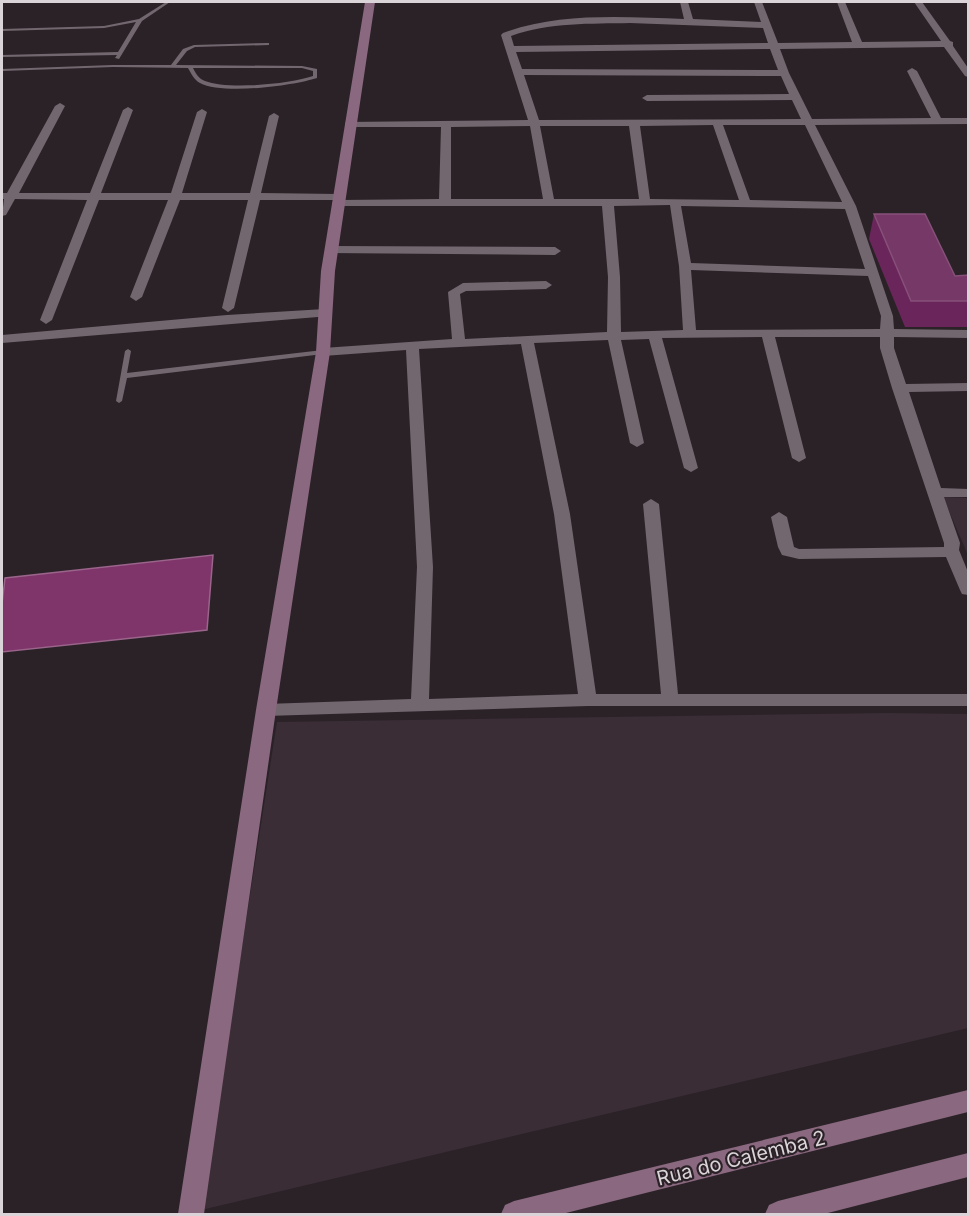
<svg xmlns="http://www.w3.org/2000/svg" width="970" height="1216" font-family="Inter,sans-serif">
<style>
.built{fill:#3b2d36}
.water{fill:#7f346a;stroke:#9a648b;stroke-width:1.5}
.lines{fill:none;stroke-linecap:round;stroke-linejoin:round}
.lane{fill:#72676e;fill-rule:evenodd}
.street{fill:#72676e;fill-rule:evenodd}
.secondary{fill:#8a687f;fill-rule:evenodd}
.wall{fill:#6a255a}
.building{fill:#763867;stroke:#865079;stroke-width:1.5}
.labels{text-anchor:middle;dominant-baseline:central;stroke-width:4.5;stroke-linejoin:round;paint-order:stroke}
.near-street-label{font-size:20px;fill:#dad4d8;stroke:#2b2228}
</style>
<rect width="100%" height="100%" fill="#2b2228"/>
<g class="built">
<path d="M 943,497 L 968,498 L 968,555 Z"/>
<path d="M 887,713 L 968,714 L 968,1028 L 201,1210 L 277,722 Z"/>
</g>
<path class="water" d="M 213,555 L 207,630 L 2,652 L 2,604 L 5,578 Z"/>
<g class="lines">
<g class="lane">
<path d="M 166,2 L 170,2 L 142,21 L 119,59 L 115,58 L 117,55 L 2,57 L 2,55 L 118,52 L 136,22 L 104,28 L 2,31 L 2,29 L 104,26 L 139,19 Z"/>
<path d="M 267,43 L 269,43 L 269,45 L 195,47 L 187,51 L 176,65 L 302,66 L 317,69 L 317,78 C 292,86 222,95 200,83 C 194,80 191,73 188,68 L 113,67 L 2,71 L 2,69 L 113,65 L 171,65 L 183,49 L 194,45 ZM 193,68 L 302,68 L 313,71 L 313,76 C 290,84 227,90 205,81 C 199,79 196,74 193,68 Z"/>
<path d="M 128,349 L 131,351 L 127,373 L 323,350 L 326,352 L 323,354 L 127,378 L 122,401 L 119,403 L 116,401 L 125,351 Z"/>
</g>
<g class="street">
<path d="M 680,2 L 688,2 L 693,19 L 761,22 L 754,2 L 762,2 L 778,43 L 852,42 L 837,2 L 845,2 L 862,42 L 941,41 L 914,2 L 922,2 L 950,41 L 953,42 L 953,46 L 968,68 L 968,77 L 965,76 L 944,47 L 780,49 L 789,73 L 812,119 L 931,118 L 907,71 L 912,68 L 917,71 L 941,118 L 968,118 L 968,124 L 815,125 L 856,206 L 893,316 L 894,329 L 968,330 L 968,338 L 894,337 L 894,348 L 906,384 L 968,383 L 968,391 L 909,392 L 941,488 L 968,489 L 968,497 L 944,497 L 960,543 L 959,550 L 968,572 L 968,595 L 962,594 L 960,590 L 946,557 L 799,559 L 782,555 L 778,547 L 771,517 L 779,512 L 787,517 L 794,547 L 799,549 L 944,547 L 944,543 L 892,388 L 880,348 L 880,337 L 775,337 L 806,458 L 799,462 L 792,458 L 762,337 L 662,338 L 698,468 L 691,472 L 684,468 L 649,339 L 621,340 L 644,443 L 637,447 L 630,443 L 608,340 L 534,343 L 570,514 L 596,694 L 661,694 L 643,504 L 651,499 L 659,504 L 678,694 L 968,694 L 968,706 L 588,706 L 266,716 L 260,714 L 257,710 L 260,706 L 266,704 L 411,699 L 417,567 L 406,350 L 323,356 L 316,352 L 323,348 L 452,339 L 448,292 L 463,283 L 546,281 L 552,285 L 546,289 L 466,291 L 460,294 L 465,339 L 607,332 L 608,277 L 602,206 L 338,206 L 332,203 L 335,200 L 260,200 L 234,308 L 228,312 L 222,308 L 248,200 L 180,200 L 142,297 L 136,301 L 130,297 L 168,200 L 99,200 L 52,320 L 46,324 L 40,320 L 87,200 L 15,199 L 6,215 L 2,216 L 4,199 L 2,199 L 2,193 L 7,193 L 55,106 L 60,103 L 65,106 L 19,193 L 90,193 L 123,110 L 128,107 L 133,110 L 101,193 L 171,193 L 197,112 L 202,109 L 207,112 L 182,193 L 250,193 L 269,116 L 274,113 L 279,116 L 261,193 L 338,194 L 344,197 L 341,200 L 439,199 L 441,127 L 350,127 L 345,124 L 346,122 L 528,120 L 501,35 L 503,33 C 559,12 625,17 684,19 ZM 630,23 L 763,28 L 768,43 L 514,46 L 511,36 C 549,22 591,24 630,23 ZM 770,49 L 778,70 L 522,69 L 516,52 ZM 524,75 L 781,76 L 789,94 L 647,95 L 642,98 L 647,101 L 792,100 L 801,119 L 539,120 ZM 713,125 L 739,200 L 650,199 L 640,126 ZM 723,125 L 805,125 L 842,202 L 750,200 ZM 530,126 L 543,199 L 451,199 L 451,127 ZM 540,126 L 629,126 L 639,199 L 554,199 ZM 670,205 L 679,266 L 683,330 L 621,332 L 620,277 L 614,206 ZM 681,206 L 845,209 L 865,269 L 691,263 ZM 691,270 L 868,276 L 881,316 L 880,329 L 696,330 ZM 521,344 L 554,514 L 578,694 L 429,699 L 433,567 L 419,349 Z"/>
<path d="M 331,246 L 555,247 L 561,251 L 555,255 L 327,253 L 325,250 Z"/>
<path d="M 325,309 L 330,310 L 331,313 L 330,316 L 2,343 L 2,335 L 227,315 Z"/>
</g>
<g class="secondary">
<path d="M 365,2 L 375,2 L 335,271 L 330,352 L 276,710 L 204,1214 L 178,1214 L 256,710 L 316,352 L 321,271 Z"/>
<path d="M 968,1090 L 968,1112 L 562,1214 L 501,1214 L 505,1205 L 514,1201 Z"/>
<path d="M 968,1153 L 968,1177 L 824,1214 L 765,1214 L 769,1205 L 778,1201 Z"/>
</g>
</g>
<path class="wall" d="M 874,214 L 955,276 L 969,275 L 969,327 L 905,327 L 869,239 Z"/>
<path class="building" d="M 874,214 L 925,214 L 955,276 L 969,275 L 969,301 L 911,301 Z"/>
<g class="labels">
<g class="near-street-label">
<text transform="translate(741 1158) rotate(-14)">Rua do Calemba 2</text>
</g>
</g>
<rect width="970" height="1216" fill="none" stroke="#dad4d8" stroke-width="6"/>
</svg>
